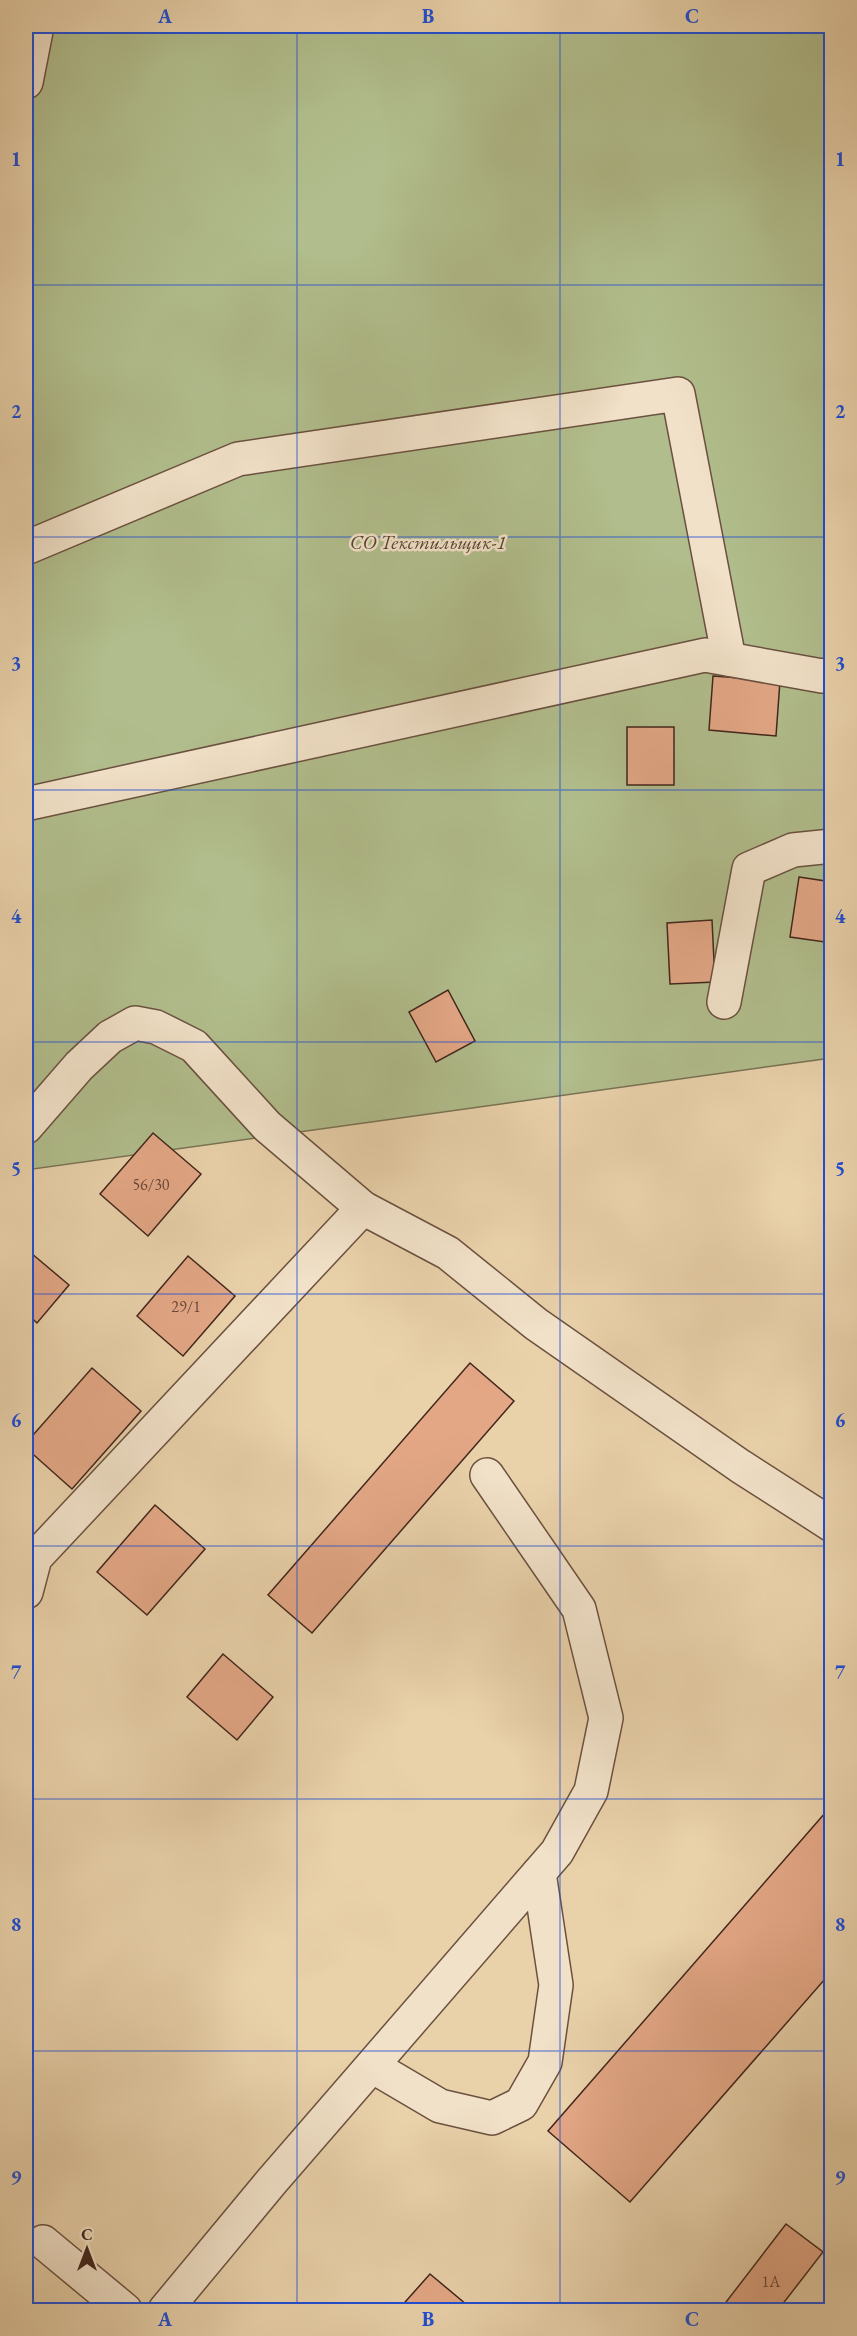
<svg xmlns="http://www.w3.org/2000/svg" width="857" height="2336" font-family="'EB Garamond',serif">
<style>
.green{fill:#b1bd8c;stroke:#797254;stroke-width:1.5}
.building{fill:#e3a786;stroke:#41261b;stroke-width:1.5}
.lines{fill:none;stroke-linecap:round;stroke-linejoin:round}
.minor-casing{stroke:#6b513f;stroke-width:36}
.minor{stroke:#f1e1c8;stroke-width:33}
.grid{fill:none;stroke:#1d4ed8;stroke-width:1.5;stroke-opacity:0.55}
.labels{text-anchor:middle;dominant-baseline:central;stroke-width:5;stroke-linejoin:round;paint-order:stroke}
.number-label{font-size:16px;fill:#6a4636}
.park-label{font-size:20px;font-style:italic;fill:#574432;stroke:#f1e1c8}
.neatline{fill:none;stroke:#1d4ed8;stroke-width:2}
.grid-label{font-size:20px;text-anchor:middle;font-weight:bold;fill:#1d4ed8}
</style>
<rect width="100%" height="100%" fill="#e9d1aa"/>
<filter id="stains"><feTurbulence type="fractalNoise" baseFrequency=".00333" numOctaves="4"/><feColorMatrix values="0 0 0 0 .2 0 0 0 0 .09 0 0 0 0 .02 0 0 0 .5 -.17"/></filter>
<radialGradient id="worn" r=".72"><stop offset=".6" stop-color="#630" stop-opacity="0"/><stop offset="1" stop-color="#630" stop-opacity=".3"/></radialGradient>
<path class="green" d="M 26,26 L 831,26 L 831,1058 L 26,1170 Z"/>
<g class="building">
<path d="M 713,676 L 780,681 L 776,736 L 709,730 Z"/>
<rect x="627" y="727" width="47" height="58"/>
<path d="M 799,877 L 832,882 L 832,943 L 790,937 Z"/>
<path d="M 712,920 L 715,982 L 670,984 L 667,923 Z"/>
<path d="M 448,990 L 475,1041 L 436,1062 L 409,1012 Z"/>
<path d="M 153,1133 L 201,1174 L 148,1236 L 100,1194 Z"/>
<path d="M 31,1253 L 69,1285 L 37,1323 L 26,1313 L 26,1259 Z"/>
<path d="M 188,1256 L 235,1296 L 183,1356 L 137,1316 Z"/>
<path d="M 470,1363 L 514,1401 L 312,1633 L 268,1595 Z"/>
<path d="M 92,1368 L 141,1411 L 72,1489 L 26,1448 L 26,1443 Z"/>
<path d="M 155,1505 L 205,1549 L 147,1615 L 97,1572 Z"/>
<path d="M 223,1654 L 273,1697 L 237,1740 L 187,1697 Z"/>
<path d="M 832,1805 L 832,1971 L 630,2202 L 548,2131 Z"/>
<path d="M 786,2224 L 823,2252 L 778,2310 L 720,2310 Z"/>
<path d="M 430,2274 L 473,2310 L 398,2310 Z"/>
</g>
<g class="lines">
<defs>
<g id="minor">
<path d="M 26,82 L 37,26"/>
<path d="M 26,548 L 238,459 L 678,394 L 729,659"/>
<path d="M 26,804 L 705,655 L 822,676 L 832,675"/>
<path d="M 724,1002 L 749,869 L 793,850 L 832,846"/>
<path d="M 26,1127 L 79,1066 L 110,1037 L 135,1023 L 156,1027 L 194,1046 L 267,1126 L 363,1208 L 448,1253 L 536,1324 L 740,1466 L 832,1525"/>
<path d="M 26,1592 L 35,1558 L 363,1208"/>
<path d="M 372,2066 L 440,2106 L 492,2118 L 521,2104 L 545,2062 L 556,1985 L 539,1873"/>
<path d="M 43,2242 L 125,2310"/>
<path d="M 165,2310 L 272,2181 L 557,1852 L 591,1791 L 606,1718 L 579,1609 L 487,1475"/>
</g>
</defs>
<use href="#minor" class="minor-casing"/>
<use href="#minor" class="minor"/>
</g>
<path class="grid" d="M 297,26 L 297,2310M 560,26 L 560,2310M 26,285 L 832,285M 26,537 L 832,537M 26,790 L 832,790M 26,1042 L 832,1042M 26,1294 L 832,1294M 26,1546 L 832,1546M 26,1799 L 832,1799M 26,2051 L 832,2051"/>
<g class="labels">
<g class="number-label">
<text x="151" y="1184">56/30</text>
<text x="186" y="1306">29/1</text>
<text x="771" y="2281">1А</text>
</g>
<g class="park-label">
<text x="428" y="542">СО Текстильщик-1</text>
</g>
</g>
<rect width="857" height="2336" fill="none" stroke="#e9d1aa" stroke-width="66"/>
<g transform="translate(87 2249)" stroke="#f1e1c8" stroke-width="4.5" paint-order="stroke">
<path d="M0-4.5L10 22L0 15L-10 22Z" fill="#41261b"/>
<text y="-9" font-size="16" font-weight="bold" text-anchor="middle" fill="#41261b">С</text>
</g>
<rect x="33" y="33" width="791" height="2270" class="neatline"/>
<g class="grid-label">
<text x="165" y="23">A</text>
<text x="428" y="23">B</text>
<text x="692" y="23">C</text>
<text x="16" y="166">1</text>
<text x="840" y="166">1</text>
<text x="16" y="418">2</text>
<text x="840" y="418">2</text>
<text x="16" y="670">3</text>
<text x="840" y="670">3</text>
<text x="16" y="923">4</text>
<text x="840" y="923">4</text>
<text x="16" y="1175">5</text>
<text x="840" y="1175">5</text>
<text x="16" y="1427">6</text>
<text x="840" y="1427">6</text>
<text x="16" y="1679">7</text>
<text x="840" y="1679">7</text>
<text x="16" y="1931">8</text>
<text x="840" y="1931">8</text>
<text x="16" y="2184">9</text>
<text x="840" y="2184">9</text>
<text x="165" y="2326">A</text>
<text x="428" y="2326">B</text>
<text x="692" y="2326">C</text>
</g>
<rect width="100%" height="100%" filter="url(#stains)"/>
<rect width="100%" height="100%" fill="url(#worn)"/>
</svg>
